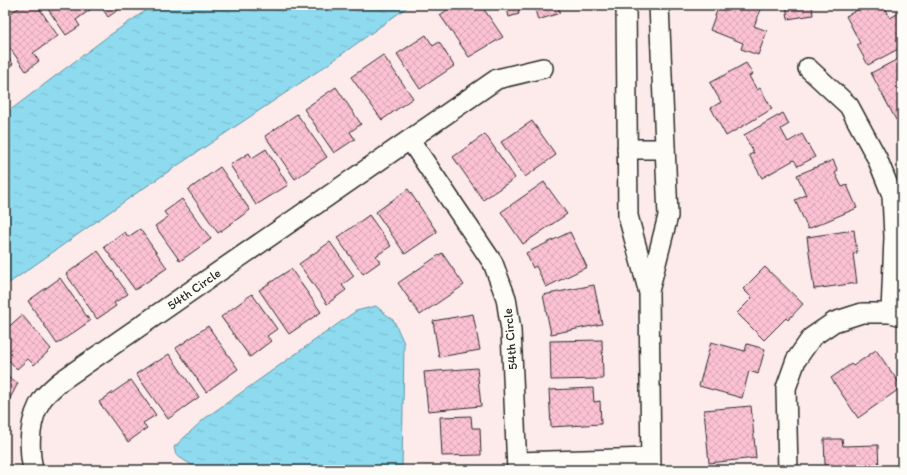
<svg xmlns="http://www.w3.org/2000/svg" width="907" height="475" font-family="Itim,sans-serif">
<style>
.water{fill:url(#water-ripples);stroke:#6694a0}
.building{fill:url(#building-cross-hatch);stroke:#2b2b2b}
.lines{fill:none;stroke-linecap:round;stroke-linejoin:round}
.minor-casing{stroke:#2b2b2b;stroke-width:22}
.minor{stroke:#fdfcf7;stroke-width:19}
.labels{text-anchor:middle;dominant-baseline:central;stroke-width:4;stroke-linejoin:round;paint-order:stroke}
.street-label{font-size:13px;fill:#2b2b2b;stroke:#fdfcf7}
</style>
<defs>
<pattern id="water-ripples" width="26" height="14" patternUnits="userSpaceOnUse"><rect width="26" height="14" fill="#8edaee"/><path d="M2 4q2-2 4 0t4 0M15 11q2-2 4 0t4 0" fill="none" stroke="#7bbbcc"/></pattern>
<pattern id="building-cross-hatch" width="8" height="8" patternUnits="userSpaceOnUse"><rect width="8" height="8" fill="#fcc2d4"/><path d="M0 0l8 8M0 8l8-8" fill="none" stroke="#d8a7b6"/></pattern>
</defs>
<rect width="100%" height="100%" fill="#fdebec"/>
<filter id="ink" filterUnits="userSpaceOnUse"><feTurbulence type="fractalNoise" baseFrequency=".025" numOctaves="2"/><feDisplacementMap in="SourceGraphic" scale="8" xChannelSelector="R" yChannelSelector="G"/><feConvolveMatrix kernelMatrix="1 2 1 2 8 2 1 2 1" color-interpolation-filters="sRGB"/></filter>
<g filter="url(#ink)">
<g class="water">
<path d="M 154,5 L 410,5 L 327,65 L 138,192 L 5,286 L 5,114 L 107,37 Z"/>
<path d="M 376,306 L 394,321 L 404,343 L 402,470 L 199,470 L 176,455 L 174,447 L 204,419 L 356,311 Z"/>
</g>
<g class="building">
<path d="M 23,5 L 37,5 L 58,36 L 33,53 L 39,61 L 26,71 L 5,41 L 5,17 Z"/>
<path d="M 45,5 L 92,5 L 94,7 L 76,20 L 80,26 L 66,35 Z"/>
<path d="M 100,5 L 125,5 L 108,17 Z"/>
<path d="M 454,5 L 481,5 L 503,37 L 469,57 L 440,15 Z"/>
<path d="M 506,5 L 558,5 L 560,13 L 538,20 L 534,6 L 518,11 L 519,14 L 509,17 Z"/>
<path d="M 719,5 L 763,5 L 754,26 L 767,31 L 758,55 L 741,49 L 743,43 L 710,30 Z"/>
<path d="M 786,5 L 828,5 L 812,7 L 813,15 L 788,19 Z"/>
<path d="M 867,5 L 884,5 L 890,18 L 899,13 L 902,18 L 902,47 L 868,65 L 857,45 L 860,43 L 846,16 Z"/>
<path d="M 426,35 L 433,46 L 439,42 L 454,66 L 420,89 L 397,54 Z"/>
<path d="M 5,53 L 13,64 L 5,69 Z"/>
<path d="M 383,55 L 413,98 L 382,120 L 351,77 Z"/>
<path d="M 902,57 L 902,117 L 896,120 L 871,73 Z"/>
<path d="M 746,63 L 753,74 L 749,76 L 757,90 L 760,88 L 772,109 L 726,136 L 711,108 L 721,102 L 710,83 Z"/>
<path d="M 336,87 L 361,124 L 350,132 L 355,139 L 334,153 L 304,109 Z"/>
<path d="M 783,113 L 789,124 L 781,129 L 788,142 L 802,134 L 815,157 L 798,166 L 794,160 L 762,178 L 749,155 L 754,153 L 744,135 Z"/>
<path d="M 297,114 L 327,157 L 295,179 L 265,136 Z"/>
<path d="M 532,121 L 556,155 L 525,177 L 501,142 Z"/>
<path d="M 485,134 L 515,178 L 483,200 L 453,157 Z"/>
<path d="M 266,149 L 288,185 L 256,205 L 230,165 L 249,153 L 252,158 Z"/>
<path d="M 833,160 L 838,171 L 835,173 L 842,187 L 847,185 L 857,208 L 808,229 L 795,200 L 806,195 L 797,175 Z"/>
<path d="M 220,167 L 250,210 L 218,233 L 188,190 Z"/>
<path d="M 544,182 L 567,214 L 523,244 L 501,212 Z"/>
<path d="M 408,189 L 437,232 L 405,254 L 376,212 Z"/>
<path d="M 182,199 L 211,239 L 180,261 L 155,226 L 168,217 L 164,212 Z"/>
<path d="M 369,215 L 391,246 L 376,256 L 380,262 L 363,274 L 337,238 Z"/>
<path d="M 140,229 L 167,268 L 135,290 L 104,247 L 125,232 L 128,237 Z"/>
<path d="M 854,230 L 857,253 L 853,254 L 857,283 L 814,289 L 807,237 Z"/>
<path d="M 570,232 L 587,267 L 546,287 L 536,266 L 533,268 L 526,253 Z"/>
<path d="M 330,242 L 354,276 L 342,285 L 346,290 L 327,304 L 299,264 Z"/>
<path d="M 98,251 L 128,294 L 114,303 L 116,306 L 97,319 L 66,274 Z"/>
<path d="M 442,253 L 464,285 L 420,315 L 398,283 Z"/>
<path d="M 765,267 L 803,304 L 788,320 L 786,318 L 764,340 L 737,313 L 752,298 L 743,289 Z"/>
<path d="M 291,269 L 321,312 L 289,334 L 259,290 Z"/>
<path d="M 60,278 L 90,321 L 57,344 L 28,301 Z"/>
<path d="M 594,285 L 602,324 L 551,334 L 543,295 Z"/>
<path d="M 252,294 L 277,329 L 267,336 L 271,341 L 250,357 L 221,317 Z"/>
<path d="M 473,314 L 480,350 L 439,357 L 433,321 Z"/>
<path d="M 22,315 L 51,349 L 34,365 L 28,359 L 17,369 L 5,356 L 5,342 L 9,338 L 5,333 L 5,330 Z"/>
<path d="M 208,326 L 238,369 L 206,392 L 176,348 Z"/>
<path d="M 602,340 L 603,379 L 551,380 L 550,341 Z"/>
<path d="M 711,342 L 745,351 L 747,344 L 765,349 L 758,374 L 749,371 L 742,398 L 699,386 Z"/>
<path d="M 876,350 L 902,387 L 858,418 L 831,378 L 851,364 L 853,366 Z"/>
<path d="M 169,354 L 199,397 L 168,419 L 136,374 L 156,361 L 157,362 Z"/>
<path d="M 477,368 L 481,406 L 428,411 L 424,372 Z"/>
<path d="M 5,376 L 18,383 L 5,408 Z"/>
<path d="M 131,380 L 156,415 L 143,423 L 147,428 L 128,442 L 99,402 Z"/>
<path d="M 593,388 L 594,402 L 600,401 L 601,424 L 551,427 L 549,390 Z"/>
<path d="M 751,406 L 756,458 L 709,463 L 704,410 Z"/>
<path d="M 471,416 L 472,428 L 480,428 L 481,455 L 442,456 L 440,417 Z"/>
<path d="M 824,439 L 842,439 L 843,446 L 878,445 L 879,470 L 834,470 L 833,465 L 825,465 Z"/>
</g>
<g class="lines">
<defs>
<g id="minor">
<path d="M 626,5 L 628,216 L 649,293 L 651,470"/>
<path d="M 808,68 L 849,106 L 877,158 L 892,195 L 894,237 L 891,313"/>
<path d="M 410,140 L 493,263 L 506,298 L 511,330 L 517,470"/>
<path d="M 627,149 L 665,149"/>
<path d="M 649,291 L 668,216 L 659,5"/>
<path d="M 517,462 L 650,458"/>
<path d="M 33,470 C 28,447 29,418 43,398 C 48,392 55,386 61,381 L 497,79 L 543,68"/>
<path d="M 788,470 L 786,388 L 796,360 L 812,337 L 834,322 L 862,313 L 891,313 L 902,316"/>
</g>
</defs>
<use href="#minor" class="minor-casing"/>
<use href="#minor" class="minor"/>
</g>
</g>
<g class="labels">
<g class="street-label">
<text transform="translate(194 289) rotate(-35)">54th Circle</text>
<text transform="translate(510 339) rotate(-95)">54th Circle</text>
</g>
</g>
<rect width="907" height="475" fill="none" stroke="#fdfcf7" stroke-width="20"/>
<rect x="10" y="10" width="887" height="455" fill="none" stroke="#2b2b2b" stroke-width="1.5" filter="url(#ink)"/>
</svg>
